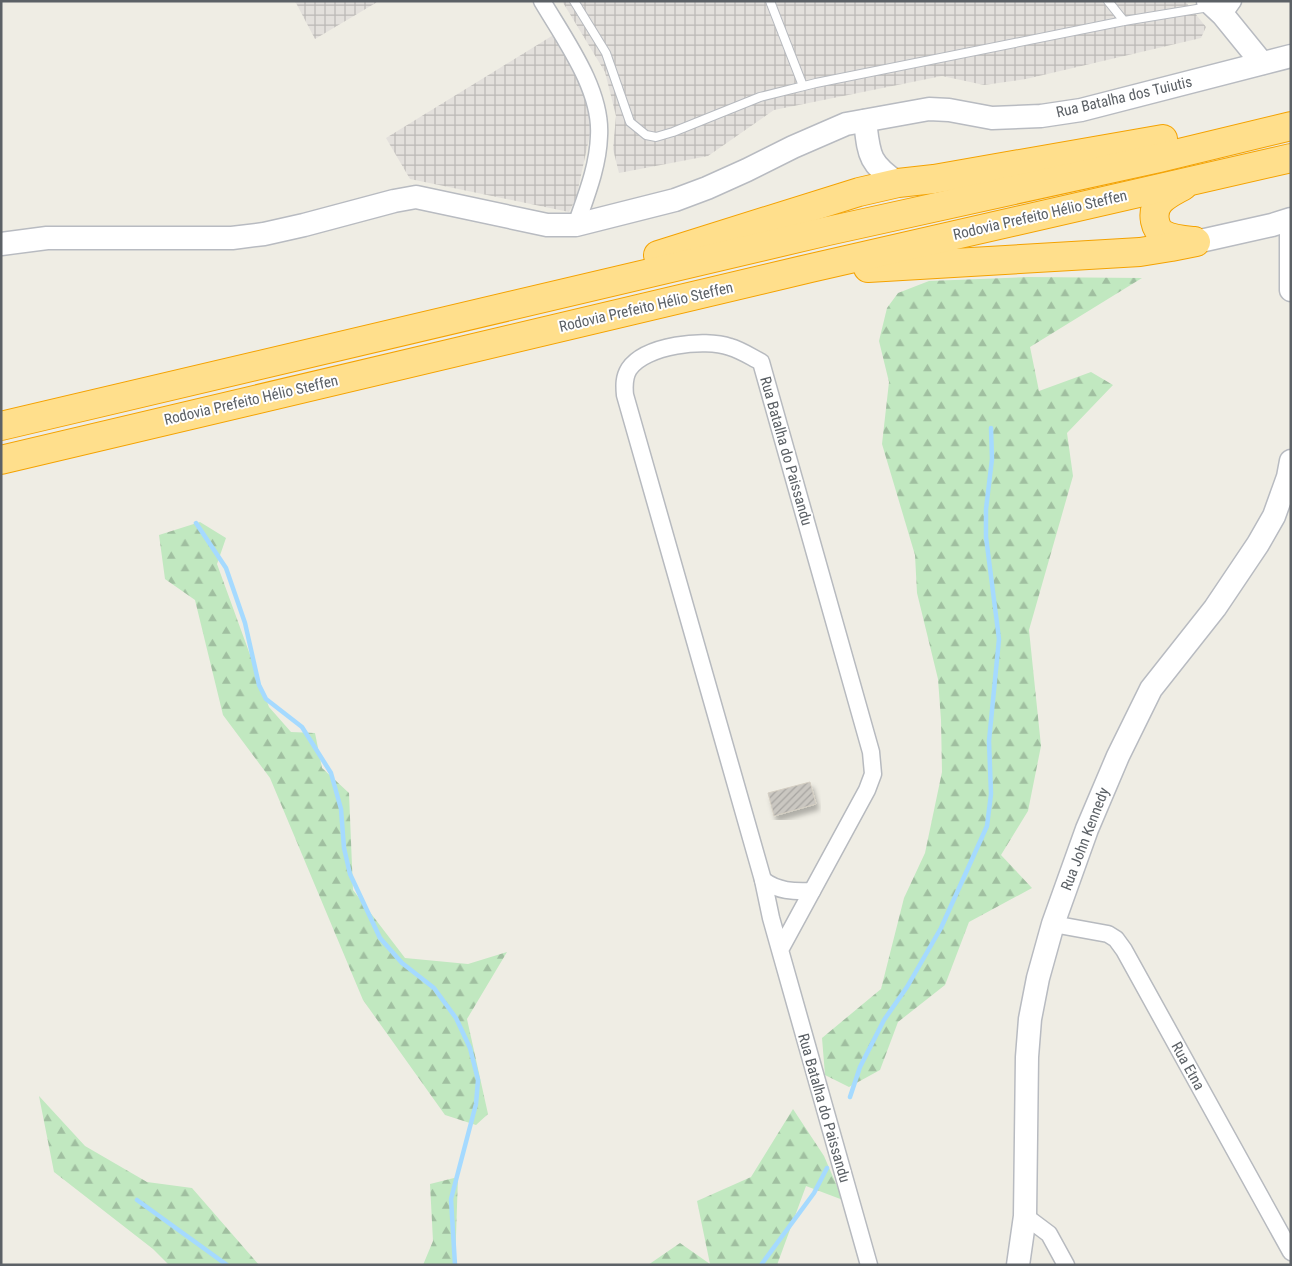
<svg xmlns="http://www.w3.org/2000/svg" width="1292" height="1266" font-family="'Roboto Condensed',sans-serif">
<style>
.industrial{fill:url(#industrial-grid)}
.forest{fill:url(#forest-firs)}
.lines{fill:none;stroke-linecap:round;stroke-linejoin:round}
.stream{stroke:#a5daff;stroke-width:4.5}
.building{fill:url(#building-hatch);stroke:#d4cec2;filter:url(#shadow)}
.lane-casing{stroke:#b7babf;stroke-width:10}
.street-casing{stroke:#b7babf;stroke-width:19}
.secondary-casing{stroke:#b8bbc1;stroke-width:25}
.highway-casing{stroke:#f4a200;stroke-width:30}
.lane{stroke:#fff;stroke-width:8}
.street{stroke:#fff;stroke-width:16}
.secondary{stroke:#fff;stroke-width:22}
.highway{stroke:#ffdf8c;stroke-width:28}
.labels{text-anchor:middle;dominant-baseline:central;stroke-width:4;stroke-linejoin:round;paint-order:stroke}
.street-label{font-size:15px;fill:#5c6166;stroke:#fff}
</style>
<defs>
<pattern id="industrial-grid" width="8" height="8" patternUnits="userSpaceOnUse" patternTransform="scale(1.25)"><rect width="8" height="8" fill="#e3e0dc"/><path d="M0 4h8M4 0v8" fill="none" stroke="#bbb9b6"/></pattern>
<pattern id="forest-firs" width="22" height="20" patternUnits="userSpaceOnUse" patternTransform="scale(1.25)"><rect width="22" height="20" fill="#c1e8c0"/><path d="M5 1l3.5 6h-7zM16 11l3.5 6h-7z" fill="#a0bfa0"/></pattern>
<pattern id="building-hatch" width="6" height="6" patternUnits="userSpaceOnUse" patternTransform="scale(1.25)"><rect width="6" height="6" fill="#cac7c1"/><path d="M-1 1l2-2M0 6l6-6M5 7l2-2" fill="none" stroke="#a7a5a1"/></pattern>
<filter id="shadow"><feDropShadow dx="3" dy="5.5" stdDeviation="2.5" flood-color="#0004"/></filter>
</defs>
<rect width="100%" height="100%" fill="#efede4"/>
<g class="industrial">
<path d="M 295,1 L 379,1 L 315,39 Z"/>
<path d="M 562,1 L 1185,1 L 1206,27 L 1201,38 L 1026,79 L 984,85 L 942,76 L 774,110 L 708,156 L 619,173 L 613,149 L 616,116 L 605,72 Z"/>
<path d="M 555,34 L 582,89 L 592,125 L 576,198 L 569,212 L 410,179 L 386,138 Z"/>
</g>
<g class="forest">
<path d="M 1029,277 L 1142,278 L 1030,347 L 1039,391 L 1091,372 L 1113,385 L 1067,433 L 1073,476 L 1029,630 L 1041,746 L 1028,811 L 1001,855 L 1032,888 L 969,922 L 945,985 L 898,1022 L 880,1070 L 849,1087 L 825,1075 L 822,1038 L 881,989 L 904,898 L 925,853 L 942,772 L 941,720 L 938,679 L 917,593 L 915,555 L 882,444 L 889,382 L 879,341 L 887,308 L 898,293 L 929,281 Z"/>
<path d="M 200,522 L 226,538 L 217,564 L 269,707 L 291,732 L 315,733 L 322,768 L 349,793 L 353,890 L 405,958 L 468,964 L 507,952 L 467,1019 L 488,1114 L 476,1125 L 445,1115 L 363,1000 L 270,778 L 223,715 L 195,600 L 165,579 L 159,535 Z"/>
<path d="M 39,1096 L 85,1146 L 147,1182 L 192,1188 L 259,1265 L 169,1265 L 153,1249 L 54,1172 Z"/>
<path d="M 793,1109 L 824,1156 L 843,1200 L 806,1186 L 777,1265 L 648,1265 L 680,1243 L 710,1264 L 697,1201 L 751,1177 Z"/>
<path d="M 458,1177 L 455,1265 L 423,1265 L 433,1241 L 430,1184 Z"/>
</g>
<g class="lines">
<g class="stream">
<path d="M 196,523 L 226,568 L 245,623 L 259,685 L 266,699 L 302,727 L 331,773 L 341,809 L 344,848 L 350,874 L 380,938 L 402,963 L 434,988 L 456,1018 L 470,1048 L 478,1080 L 476,1104 L 451,1199 L 455,1265"/>
<path d="M 850,1097 L 860,1067 L 884,1020 L 907,987 L 941,928 L 987,826 L 991,794 L 989,741 L 999,639 L 986,537 L 986,509 L 992,459 L 991,428"/>
<path d="M 137,1200 L 227,1265"/>
<path d="M 761,1265 L 814,1193 L 827,1168"/>
</g>
</g>
<path class="building" d="M 810,782 L 816,804 L 774,816 L 768,793 Z"/>
<g class="lines">
<defs>
<g id="lane">
<path d="M 574,1 L 606,53 L 630,122 L 646,135 L 656,137 L 673,132 L 760,97 L 816,83 L 1124,21 L 1209,7"/>
<path d="M 770,1 L 803,86"/>
<path d="M 1108,1 L 1124,21"/>
</g>
<g id="street">
<path d="M 542,1 C 565,40 602,90 599,136 C 598,167 586,196 576,225"/>
<path d="M 1223,15 L 1233,1"/>
<path d="M 763,880 C 777,891 794,892 812,891"/>
<path d="M 1053,924 L 1108,934 L 1116,939 L 1124,950 L 1291,1252"/>
<path d="M 780,950 L 867,790 L 873,774 L 871,752 L 761,362 C 751,357 741,350 730,347 C 705,338 645,345 629,369 C 624,377 624,385 625,395 L 763,880 L 771,918 L 780,950 L 869,1265"/>
<path d="M 1025,1216 L 1049,1234 L 1066,1265"/>
</g>
<g id="secondary">
<path d="M 1208,1 L 1223,15 L 1262,63"/>
<path d="M 865,121 C 869,154 868,163 898,183"/>
<path d="M 1291,229 L 1291,290"/>
<path d="M 1196,242 L 1272,225 L 1291,219"/>
<path d="M 1,244 L 47,238 L 232,238 L 264,234 L 304,225 L 394,201 L 416,197 L 547,225 L 576,225 L 675,200 L 707,188 L 747,170 L 793,147 L 846,124 L 929,109 L 949,110 L 992,118 L 1041,116 L 1081,110 L 1291,56"/>
<path d="M 1018,1265 L 1025,1216 L 1027,1057 L 1030,1019 L 1038,978 L 1053,924 L 1087,829 L 1118,756 L 1151,689 L 1215,608 L 1258,544 L 1274,516 L 1288,477 L 1291,461"/>
</g>
<g id="highway">
<path d="M 1183,186 C 1169,194 1151,201 1155,221 C 1156,226 1158,231 1163,234 C 1171,239 1184,240 1194,241"/>
<path d="M 658,255 L 859,192 L 898,183 L 934,179 L 1163,139"/>
<path d="M 868,268 L 1140,252 L 1171,247 L 1196,242"/>
<path d="M 1,426 L 828,231 L 1159,158 L 1291,126"/>
<path d="M 1,460 L 811,268 L 1291,158"/>
</g>
</defs>
<use href="#lane" class="lane-casing"/>
<use href="#street" class="street-casing"/>
<use href="#secondary" class="secondary-casing"/>
<use href="#highway" class="highway-casing"/>
<use href="#lane" class="lane"/>
<use href="#street" class="street"/>
<use href="#secondary" class="secondary"/>
<use href="#highway" class="highway"/>
</g>
<g class="labels">
<g class="street-label">
<text transform="translate(1124 97) rotate(-13)">Rua Batalha dos Tuiutis</text>
<text transform="translate(1040 215) rotate(-13)">Rodovia Prefeito Hélio Steffen</text>
<text transform="translate(646 307) rotate(-13)">Rodovia Prefeito Hélio Steffen</text>
<text transform="translate(251 400) rotate(-13)">Rodovia Prefeito Hélio Steffen</text>
<text transform="translate(786 451) rotate(74)">Rua Batalha do Paissandu</text>
<text transform="translate(1085 839) rotate(-69)">Rua John Kennedy</text>
<text transform="translate(1188 1066) rotate(61)">Rua Etna</text>
<text transform="translate(824 1108) rotate(74)">Rua Batalha do Paissandu</text>
</g>
</g>
<rect width="1292" height="1266" fill="none" stroke="#5c6166" stroke-width="5"/>
</svg>
